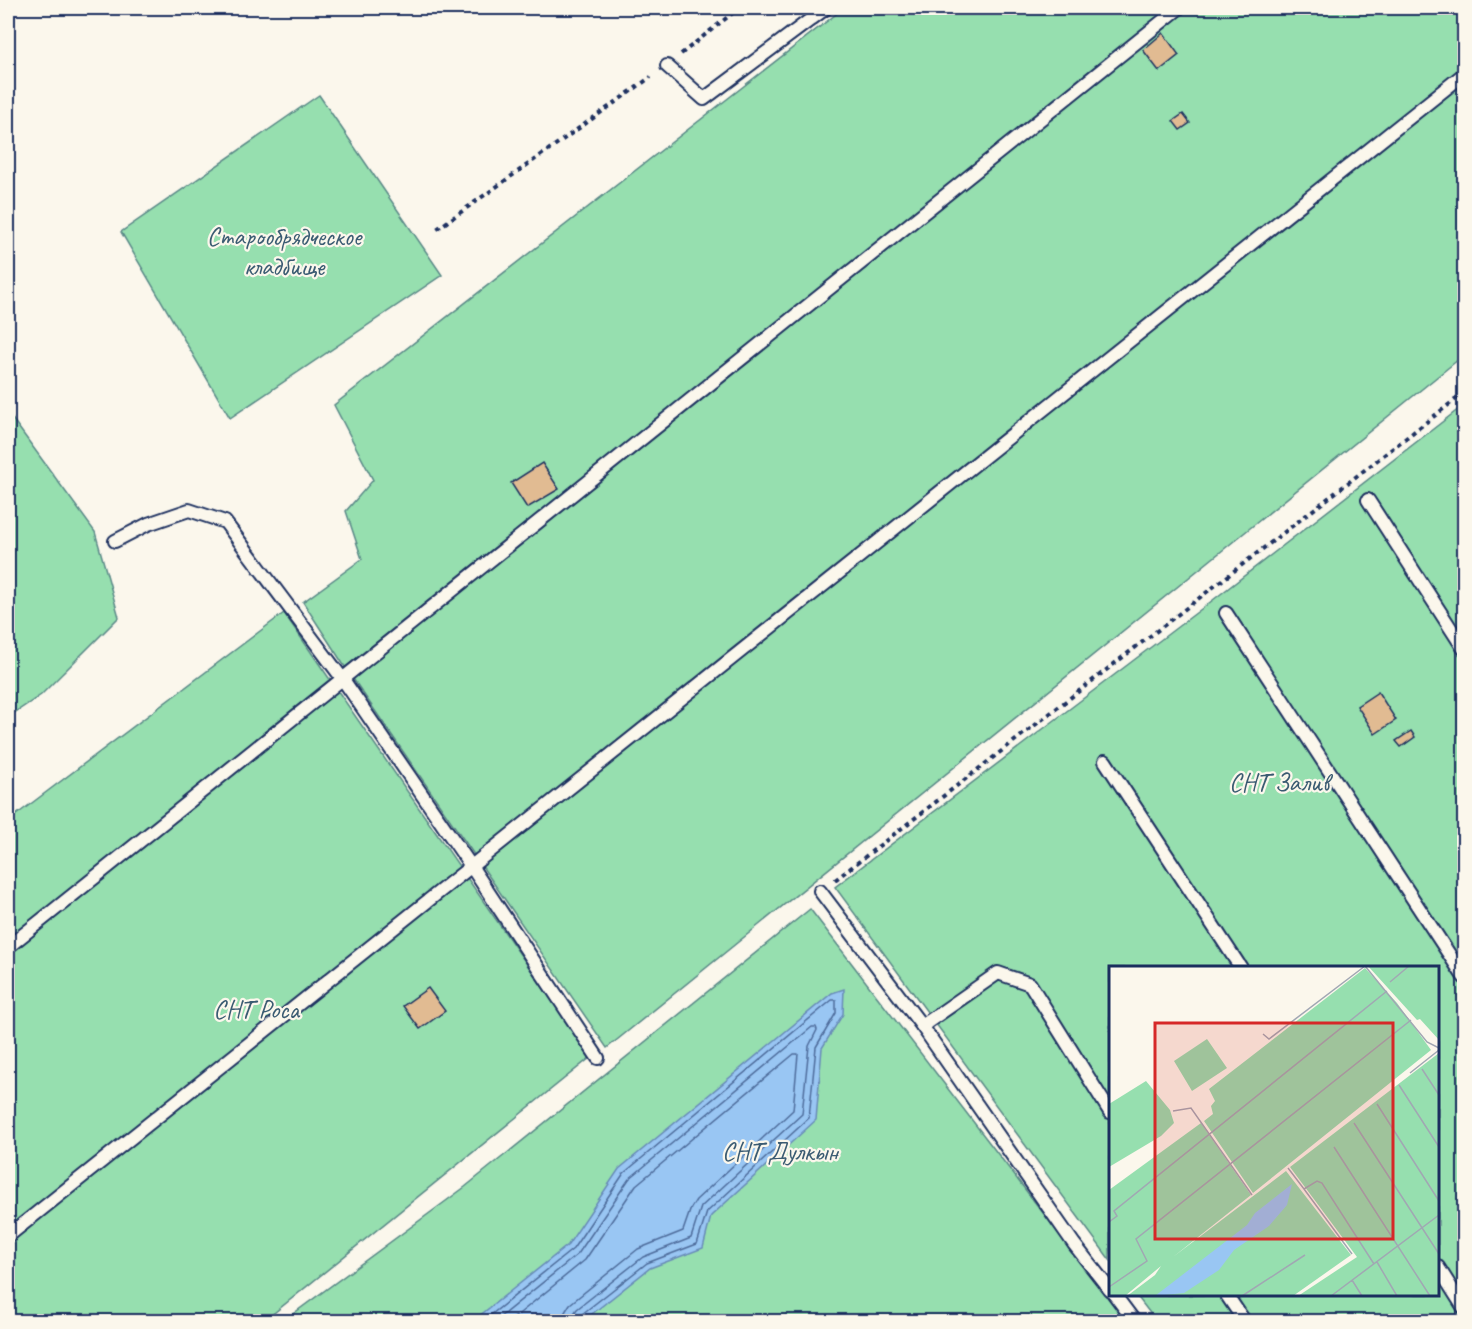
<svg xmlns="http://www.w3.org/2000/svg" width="1472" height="1329" font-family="Caveat,sans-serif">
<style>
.green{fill:#96dfaf;stroke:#588786;stroke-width:1.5}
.water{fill:#99c6f3;stroke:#678ab7;stroke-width:1.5}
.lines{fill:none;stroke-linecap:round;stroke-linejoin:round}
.shore{stroke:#4d6b9a;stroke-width:1.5}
.building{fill:#e1bb92;stroke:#1b2f5e;stroke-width:1.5}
.service-casing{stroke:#1b2f5e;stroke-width:16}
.path{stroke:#1b2f5e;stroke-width:4;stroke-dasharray:4.5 4.5;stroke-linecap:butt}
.service{stroke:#fbf7ec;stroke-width:12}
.labels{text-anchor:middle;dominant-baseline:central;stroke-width:4.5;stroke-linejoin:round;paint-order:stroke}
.park-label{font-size:26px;fill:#3a5b72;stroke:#fbf7ec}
.inset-road{fill:none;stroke:#a1a7b3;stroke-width:1.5}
.view{fill:#d62828;fill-opacity:0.15;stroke:#d62828;stroke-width:3}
.inset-edge{fill:none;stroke:#1b2f5e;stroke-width:3}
</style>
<rect width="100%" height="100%" fill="#fbf7ec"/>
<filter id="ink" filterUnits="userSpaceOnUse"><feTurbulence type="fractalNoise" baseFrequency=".0167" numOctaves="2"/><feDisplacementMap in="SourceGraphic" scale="12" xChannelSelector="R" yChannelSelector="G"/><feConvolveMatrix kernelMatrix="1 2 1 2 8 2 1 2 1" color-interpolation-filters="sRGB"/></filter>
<g filter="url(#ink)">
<g class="green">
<path d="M 844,8 L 1464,8 L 1464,355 L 607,1048 L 347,670 L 303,602 L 362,559 L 346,511 L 373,480 L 334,405 Z"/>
<path d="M 319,95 L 442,275 L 230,418 L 121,232 Z"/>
<path d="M 1464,405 L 1464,1321 L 1156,1321 L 1136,1295 L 1438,1294 L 1438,968 L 1110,968 L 1110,1260 L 835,887 L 1213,600 Z"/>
<path d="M 8,413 L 95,532 L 119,617 L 41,695 L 8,717 Z"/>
<path d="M 284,613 L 591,1057 L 264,1321 L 8,1322 L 8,821 Z"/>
<path d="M 810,909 L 1126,1321 L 282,1322 L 465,1187 Z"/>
</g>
<path class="water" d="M 844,989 L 843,1014 L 822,1048 L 816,1120 L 711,1216 L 703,1248 L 650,1268 L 583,1321 L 473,1321 L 568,1245 L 619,1169 L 832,993 Z"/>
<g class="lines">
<g class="shore">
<path d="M 482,1322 L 573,1249 L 624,1173 L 832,1000 L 836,1000 L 836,1013 L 816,1047 L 809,1118 L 707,1212 L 697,1244 L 647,1263 L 582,1314 L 580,1322"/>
<path d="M 494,1322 L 578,1254 L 629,1179 L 812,1027 L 816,1027 L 817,1030 L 809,1046 L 802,1114 L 701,1207 L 691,1238 L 643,1257 L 577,1309 L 573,1315 L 573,1322"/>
<path d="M 509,1322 L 585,1260 L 636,1185 L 794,1054 L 798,1054 L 793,1110 L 696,1200 L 691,1208 L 683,1231 L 638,1249 L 570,1304 L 565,1312 L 563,1322"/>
</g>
</g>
<g class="building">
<path d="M 1163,33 L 1179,55 L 1159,71 L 1143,50 Z"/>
<path d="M 1183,114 L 1190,123 L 1180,130 L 1173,121 Z"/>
<path d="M 542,463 L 559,489 L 527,508 L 511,483 Z"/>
<path d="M 1378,692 L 1396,720 L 1375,734 L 1357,706 Z"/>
<path d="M 1411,731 L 1415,737 L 1401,747 L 1396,741 Z"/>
<path d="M 428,988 L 445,1011 L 420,1029 L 403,1006 Z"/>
</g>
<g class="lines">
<defs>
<g id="service">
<path d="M 667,66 L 704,99 L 826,8"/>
<path d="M 1368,500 L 1464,649"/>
<path d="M 115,541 L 148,524 L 189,510 L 225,522 L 342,678 L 471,866 L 598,1058"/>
<path d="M 1226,613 L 1464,977"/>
<path d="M 1105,761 L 1241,968"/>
<path d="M 820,891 L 922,1026 L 998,973 L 1030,984 L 1110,1112"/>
<path d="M 8,947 L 1179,8"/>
<path d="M 922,1026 L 1074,1244 L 1110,1290"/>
<path d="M 8,1236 L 1464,74"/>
<path d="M 1438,1267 L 1464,1308"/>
<path d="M 1114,1294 L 1135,1322"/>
<path d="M 1226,1294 L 1245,1322"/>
</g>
</defs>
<use href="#service" class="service-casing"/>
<g class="path">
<path d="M 681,54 L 739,8"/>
<path d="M 437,229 L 651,77"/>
<path d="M 835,880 L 1464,393"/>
</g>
<use href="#service" class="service"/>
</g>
</g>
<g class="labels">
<g class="park-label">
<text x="284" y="236">Старообрядческое<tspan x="284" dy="30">кладбище</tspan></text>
<text x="1279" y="782">СНТ Залив</text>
<text x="256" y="1009">СНТ Роса</text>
<text x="780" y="1151">СНТ Дулкын</text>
</g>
</g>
<g transform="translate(1109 966)">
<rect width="330" height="330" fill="#fbf7ec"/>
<path d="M 259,0 L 330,0 L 330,74 L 311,53 L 308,54 ZM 256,2 L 288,37 L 322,84 L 144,227 L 95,155 L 104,148 L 102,140 L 106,135 L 100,123 ZM 98,73 L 118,102 L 83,125 L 65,95 ZM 330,87 L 330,330 L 189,330 L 248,291 L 181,201 ZM 37,115 L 61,144 L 65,157 L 52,170 L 0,201 L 0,138 ZM 92,157 L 142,229 L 64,291 L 177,205 L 242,289 L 184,330 L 18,330 L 46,309 L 52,300 L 16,330 L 0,330 L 0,224 Z" fill="#96dfaf"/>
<path d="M 183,218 L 178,239 L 160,260 L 125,284 L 110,304 L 75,327 L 46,330 L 138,259 L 146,247 Z" fill="#99c6f3"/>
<path class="inset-road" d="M 256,0 L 318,76 L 330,82M 281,16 L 300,0M 154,68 L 160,73 L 256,0M 313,103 L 330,129M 301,107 L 330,84M 290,119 L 330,181M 268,138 L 330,235M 64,145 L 82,142 L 143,229M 245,157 L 330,288M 225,181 L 321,330M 179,202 L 195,223 L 208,215 L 213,217 L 265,298M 195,223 L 243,288M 0,256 L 8,250 L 5,245 L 278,25M 268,296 L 288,330M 243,314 L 253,330M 0,321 L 38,295 L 27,273 L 302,54M 133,330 L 196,289M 222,330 L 330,249"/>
<path class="view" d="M 46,57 L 284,57 L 284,273 L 46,273 Z"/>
<rect width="330" height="330" class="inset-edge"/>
</g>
<rect width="1472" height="1329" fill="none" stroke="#fbf7ec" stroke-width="30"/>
<rect x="15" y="15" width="1442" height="1299" fill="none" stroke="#1b2f5e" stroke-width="2" filter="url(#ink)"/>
</svg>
